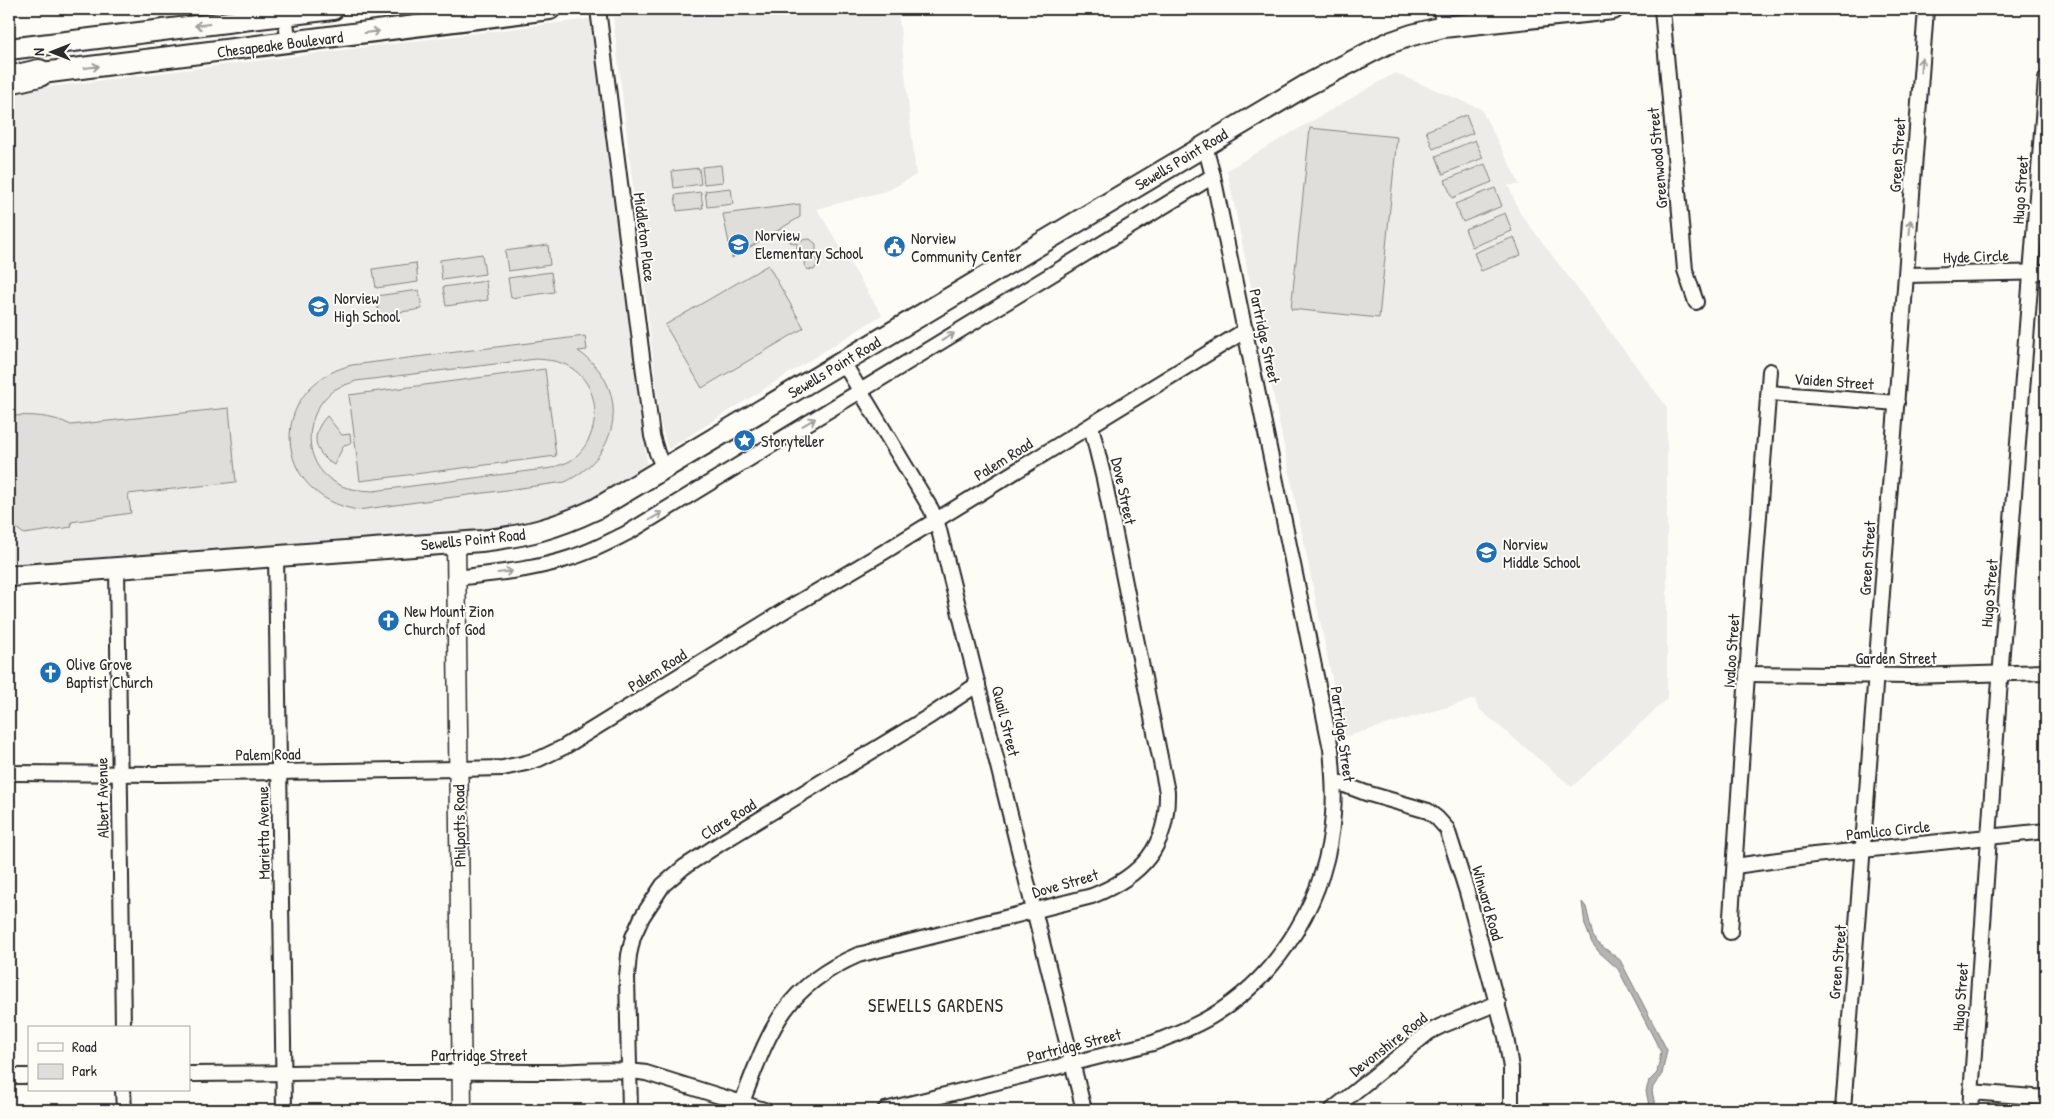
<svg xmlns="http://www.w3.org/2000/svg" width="2055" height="1119" font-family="'Patrick Hand',sans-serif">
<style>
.built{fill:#edece8}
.green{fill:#dfdeda;stroke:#858482;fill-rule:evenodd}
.water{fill:#b5b4b1;stroke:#7e7d7b}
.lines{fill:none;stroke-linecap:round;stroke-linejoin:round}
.minor-casing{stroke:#2b2b2b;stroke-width:18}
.tertiary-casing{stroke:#2b2b2b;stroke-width:21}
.secondary-casing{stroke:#2b2b2b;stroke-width:24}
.motorway-casing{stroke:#2b2b2b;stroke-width:30}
.minor{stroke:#fdfcf7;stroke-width:14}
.tertiary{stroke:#fdfcf7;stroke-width:18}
.secondary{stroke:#fdfcf7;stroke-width:20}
.motorway{stroke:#fdfcf7;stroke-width:26}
.oneway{stroke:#9e9e9b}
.labels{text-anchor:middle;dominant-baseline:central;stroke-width:4;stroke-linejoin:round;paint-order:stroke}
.street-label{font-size:16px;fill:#2b2b2b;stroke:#fdfcf7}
.poi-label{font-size:16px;fill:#2b2b2b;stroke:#fdfcf7;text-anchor:start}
.neighbourhood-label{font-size:18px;letter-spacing:1px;fill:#2b2b2b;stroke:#fdfcf7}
</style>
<rect width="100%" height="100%" fill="#fdfcf7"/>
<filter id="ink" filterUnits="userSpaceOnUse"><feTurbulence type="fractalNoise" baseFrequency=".02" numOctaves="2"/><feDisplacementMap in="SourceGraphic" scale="10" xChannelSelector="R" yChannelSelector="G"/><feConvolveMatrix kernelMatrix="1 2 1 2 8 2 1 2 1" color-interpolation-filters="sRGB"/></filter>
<g filter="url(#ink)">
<g class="built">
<path d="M 682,9 L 898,9 L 916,175 L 889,190 L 817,209 L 882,315 L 668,449 L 661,425 L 613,17 Z"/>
<path d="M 590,19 L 648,470 L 581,507 L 540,521 L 508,528 L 9,568 L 9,92 Z"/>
<path d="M 1395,73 L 1481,109 L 1520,185 L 1508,185 L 1520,213 L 1667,407 L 1667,699 L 1572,787 L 1478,708 L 1475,699 L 1344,737 L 1227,170 Z"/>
</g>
<g class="green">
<path d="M 1466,115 L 1473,133 L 1433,149 L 1426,131 Z"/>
<path d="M 1310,128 L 1397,137 L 1379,318 L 1291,309 Z"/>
<path d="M 1475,140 L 1483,158 L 1443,174 L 1436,156 Z"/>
<path d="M 1485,164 L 1492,182 L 1452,198 L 1445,180 Z"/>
<path d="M 721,165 L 723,182 L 704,184 L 702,167 Z"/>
<path d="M 699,168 L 701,184 L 674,188 L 672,171 Z"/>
<path d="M 731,188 L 733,204 L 707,207 L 705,191 Z"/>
<path d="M 1495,188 L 1502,206 L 1463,222 L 1455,204 Z"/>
<path d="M 701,192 L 703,208 L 677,211 L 675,195 Z"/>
<path d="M 800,204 L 800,217 L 732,258 L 723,214 Z"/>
<path d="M 1505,213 L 1512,231 L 1472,247 L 1465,229 Z"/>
<path d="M 796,233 L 800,235 L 801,240 L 810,239 L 816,244 L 816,252 L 813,256 L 816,258 L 818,263 L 814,270 L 806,269 L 804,264 L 806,258 C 798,257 796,251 797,244 L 790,242 L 790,235 Z"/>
<path d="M 1514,237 L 1521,255 L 1481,271 L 1474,253 Z"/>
<path d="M 548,245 L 550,265 L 508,271 L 505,251 Z"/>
<path d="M 482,254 L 485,274 L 442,280 L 440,260 Z"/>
<path d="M 416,263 L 418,282 L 376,288 L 373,269 Z"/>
<path d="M 768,265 L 804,328 L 702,388 L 665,325 Z"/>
<path d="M 551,272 L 554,292 L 511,298 L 508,278 Z"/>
<path d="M 486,281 L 488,300 L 446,306 L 443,287 Z"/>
<path d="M 419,290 L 422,309 L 379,315 L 376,296 Z"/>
<path d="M 585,336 L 587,350 L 578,351 C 632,387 621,456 565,482 L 358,510 C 271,496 266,386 352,365 ZM 536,359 C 549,360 562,361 573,369 C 604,391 601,440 570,461 C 565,464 558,465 552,468 L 373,491 C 359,490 345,490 333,481 C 300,460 305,411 334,390 C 340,386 349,384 356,381 Z"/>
<path d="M 545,369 L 556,456 L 360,481 L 349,395 Z"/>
<path d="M 229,408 L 236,482 L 128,494 L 131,513 L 71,522 L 72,527 L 24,534 L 16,528 L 9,481 L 16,480 L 9,430 L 9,416 C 31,415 51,415 71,425 Z"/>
<path d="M 327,416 L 342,435 L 350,434 L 351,443 L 344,445 L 334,465 C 313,452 310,434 327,416 Z"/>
</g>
<path class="water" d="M 1582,902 L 1586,907 L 1593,936 L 1598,943 L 1620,960 L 1667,1050 L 1662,1074 L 1653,1087 L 1652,1091 L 1656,1110 L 1650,1110 L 1646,1091 L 1649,1081 L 1657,1073 L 1661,1052 L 1618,969 L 1599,952 L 1592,943 L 1585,925 Z"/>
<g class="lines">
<defs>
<g id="minor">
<path d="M 284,9 L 289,43"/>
<path d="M 598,9 L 652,436 L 657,453 L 664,469"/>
<path d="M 1441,9 L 1443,27"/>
<path d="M 1662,9 L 1685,270 L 1696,302"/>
<path d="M 1907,275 L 2046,272"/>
<path d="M 843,362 L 931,509 L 938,526 L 1084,1110"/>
<path d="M 1770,393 L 1897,403"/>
<path d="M 276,555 L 284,1110"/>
<path d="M 117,568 L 123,1028"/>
<path d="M 456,578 C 496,573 535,570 573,557 C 593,551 611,541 629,532 L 1213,176"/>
<path d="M 1747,674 L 1910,676 L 2046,672"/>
<path d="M 9,773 L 160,774 L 458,769 L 503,768 L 526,763 L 539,759 L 564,747 L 787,609 L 884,552 L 1246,330"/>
<path d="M 1334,781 L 1366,793 L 1428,811 L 1437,818 L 1447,829 L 1467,892 L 1506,1037 L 1511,1068 L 1511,1110"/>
<path d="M 1735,866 L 1814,855 L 2046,831"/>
<path d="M 1730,932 L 1747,674 L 1770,371"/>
<path d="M 189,1074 C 302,1073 416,1071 529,1072 C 568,1073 608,1067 646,1073 L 764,1110"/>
<path d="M 9,1076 L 29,1076"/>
<path d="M 123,1090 L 124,1110"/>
<path d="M 1971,1092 L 2046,1098"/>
<path d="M 630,1110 L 627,977 L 629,955 L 633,937 L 642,917 L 663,885 L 684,867 L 724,841 L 930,716 L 978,684"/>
<path d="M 739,1110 C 768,1036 779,989 858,955 L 1092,896 C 1142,876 1168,847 1167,792 L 1104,479 L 1091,426"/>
<path d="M 885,1110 L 1153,1043 C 1173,1035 1194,1027 1212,1016 C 1282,974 1328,895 1333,814 C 1335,792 1333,771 1331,749 L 1213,176 L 1205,146"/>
<path d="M 1332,1110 L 1429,1032 L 1441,1026 L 1498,1003"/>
<path d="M 1843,1110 L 1926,9"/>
<path d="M 1970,1110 L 2002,651 L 2046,79"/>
</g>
<path id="tertiary" d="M 456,542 L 462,1110"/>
<g id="secondary">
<path d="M 9,49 L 333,9"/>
<path d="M 26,75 L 550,9"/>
<path d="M 9,576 L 481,541 C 526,536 556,528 596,509 L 1305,86 L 1386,44 L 1412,35 L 1443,27 L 1613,9"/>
</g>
<path id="motorway" d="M 9,80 L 39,73"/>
</defs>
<use href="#minor" class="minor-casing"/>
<use href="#tertiary" class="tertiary-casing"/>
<use href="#secondary" class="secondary-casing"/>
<use href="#motorway" class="motorway-casing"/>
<use href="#minor" class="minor"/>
<use href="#tertiary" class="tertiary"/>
<use href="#secondary" class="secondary"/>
<use href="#motorway" class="motorway"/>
</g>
<defs><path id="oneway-shaft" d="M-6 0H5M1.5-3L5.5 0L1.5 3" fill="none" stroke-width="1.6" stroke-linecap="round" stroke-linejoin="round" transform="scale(1.25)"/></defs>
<g class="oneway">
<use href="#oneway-shaft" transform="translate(202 25) rotate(173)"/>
<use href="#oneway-shaft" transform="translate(372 32) rotate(-7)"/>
<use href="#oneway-shaft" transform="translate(1921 65) rotate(-85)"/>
<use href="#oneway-shaft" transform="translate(92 67) rotate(-7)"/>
<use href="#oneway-shaft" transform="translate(1910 227) rotate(-86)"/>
<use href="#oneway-shaft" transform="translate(948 337) rotate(-31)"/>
<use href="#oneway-shaft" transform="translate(809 422) rotate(-31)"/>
<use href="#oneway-shaft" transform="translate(656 516) rotate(-31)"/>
<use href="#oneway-shaft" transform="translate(505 572) rotate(-7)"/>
</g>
</g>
<defs>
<symbol id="school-disc" viewBox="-11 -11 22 22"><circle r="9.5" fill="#1f6fb2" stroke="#fdfcf7"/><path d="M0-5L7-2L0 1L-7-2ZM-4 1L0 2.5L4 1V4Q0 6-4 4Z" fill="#fff"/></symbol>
<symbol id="civic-disc" viewBox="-11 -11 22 22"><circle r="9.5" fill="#1f6fb2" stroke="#fdfcf7"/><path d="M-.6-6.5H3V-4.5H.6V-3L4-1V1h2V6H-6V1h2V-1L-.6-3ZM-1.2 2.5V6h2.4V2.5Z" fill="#fff"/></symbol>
<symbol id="sight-disc" viewBox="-11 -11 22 22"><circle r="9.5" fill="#1f6fb2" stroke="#fdfcf7"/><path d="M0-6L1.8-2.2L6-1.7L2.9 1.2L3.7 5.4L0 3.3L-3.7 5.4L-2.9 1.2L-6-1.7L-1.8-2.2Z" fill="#fff"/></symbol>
<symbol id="church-disc" viewBox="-11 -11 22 22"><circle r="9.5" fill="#1f6fb2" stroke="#fdfcf7"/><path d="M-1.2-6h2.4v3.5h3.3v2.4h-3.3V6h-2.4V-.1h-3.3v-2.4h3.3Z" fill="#fff"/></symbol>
</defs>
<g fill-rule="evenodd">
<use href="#school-disc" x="726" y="232" width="25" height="25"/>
<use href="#civic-disc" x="882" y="234" width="25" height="25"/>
<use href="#school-disc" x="306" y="294" width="25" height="25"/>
<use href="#sight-disc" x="732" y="428" width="25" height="25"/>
<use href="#school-disc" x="1474" y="540" width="25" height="25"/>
<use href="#church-disc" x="376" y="608" width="25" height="25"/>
<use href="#church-disc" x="38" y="660" width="25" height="25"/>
</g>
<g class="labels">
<g class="street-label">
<text transform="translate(280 44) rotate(-7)">Chesapeake Boulevard</text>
<text transform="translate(1897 155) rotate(-86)">Green Street</text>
<text transform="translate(1657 158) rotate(-95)">Greenwood Street</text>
<text transform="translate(1181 159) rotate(-31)">Sewells Point Road</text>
<text transform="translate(2020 190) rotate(-86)">Hugo Street</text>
<text transform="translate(645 237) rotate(83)">Middleton Place</text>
<text transform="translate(1976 256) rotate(-2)">Hyde Circle</text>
<text transform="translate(1265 336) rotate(78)">Partridge Street</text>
<text transform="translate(834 367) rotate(-31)">Sewells Point Road</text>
<text transform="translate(1834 381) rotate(4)">Vaiden Street</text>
<text transform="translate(1003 459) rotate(-32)">Palem Road</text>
<text transform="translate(1124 491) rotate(78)">Dove Street</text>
<text transform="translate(473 539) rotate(-6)">Sewells Point Road</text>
<text transform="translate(1867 558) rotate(-86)">Green Street</text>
<text transform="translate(1989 593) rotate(-85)">Hugo Street</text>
<text transform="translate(1731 651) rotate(-86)">Ivaloo Street</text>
<text x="1896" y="658">Garden Street</text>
<text transform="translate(657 670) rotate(-32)">Palem Road</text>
<text transform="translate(1006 721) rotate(76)">Quail Street</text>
<text transform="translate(1343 734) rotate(82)">Partridge Street</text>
<text transform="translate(268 754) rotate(-1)">Palem Road</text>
<text transform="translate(102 798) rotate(-91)">Albert Avenue</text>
<text transform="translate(728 819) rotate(-32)">Clare Road</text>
<text transform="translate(459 826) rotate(-91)">Philpotts Road</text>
<text transform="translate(1888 830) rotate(-6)">Pamlico Circle</text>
<text transform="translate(263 833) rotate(-91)">Marietta Avenue</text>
<text transform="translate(1065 883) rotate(-16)">Dove Street</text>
<text transform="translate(1488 903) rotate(74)">Winward Road</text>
<text transform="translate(1837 962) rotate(-85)">Green Street</text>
<text transform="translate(1960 997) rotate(-86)">Hugo Street</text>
<text transform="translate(1388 1044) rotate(-38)">Devonshire Road</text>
<text transform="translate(1074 1045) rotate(-14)">Partridge Street</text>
<text x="479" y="1055">Partridge Street</text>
</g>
<g class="poi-label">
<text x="755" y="235">Norview<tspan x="755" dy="18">Elementary School</tspan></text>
<text x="911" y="238">Norview<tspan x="911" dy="18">Community Center</tspan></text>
<text x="334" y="298">Norview<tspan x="334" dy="18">High School</tspan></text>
<text x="761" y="441">Storyteller</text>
<text x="1503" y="544">Norview<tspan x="1503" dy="18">Middle School</tspan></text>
<text x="404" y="611">New Mount Zion<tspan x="404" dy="18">Church of God</tspan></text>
<text x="66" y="664">Olive Grove<tspan x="66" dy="18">Baptist Church</tspan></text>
</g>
<g class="neighbourhood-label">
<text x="936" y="1005">SEWELLS GARDENS</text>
</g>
</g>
<rect width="2055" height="1119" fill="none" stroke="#fdfcf7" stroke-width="30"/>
<rect x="15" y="15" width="2025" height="1089" fill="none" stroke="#2b2b2b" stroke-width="2" filter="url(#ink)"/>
<rect x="28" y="1026" width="162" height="65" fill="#fdfcf7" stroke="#a9a8a5"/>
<rect x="38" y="1043" width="25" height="8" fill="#fdfcf7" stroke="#a9a8a5"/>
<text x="72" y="1052" font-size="15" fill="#2b2b2b">Road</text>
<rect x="38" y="1064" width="25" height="15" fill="#dfdeda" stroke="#a9a8a5"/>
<text x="72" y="1076" font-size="15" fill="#2b2b2b">Park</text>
<g transform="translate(52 52) rotate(270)" stroke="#fdfcf7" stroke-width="4" paint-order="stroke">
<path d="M0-4L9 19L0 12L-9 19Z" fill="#2b2b2b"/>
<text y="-8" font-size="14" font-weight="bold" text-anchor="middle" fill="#2b2b2b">N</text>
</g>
</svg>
